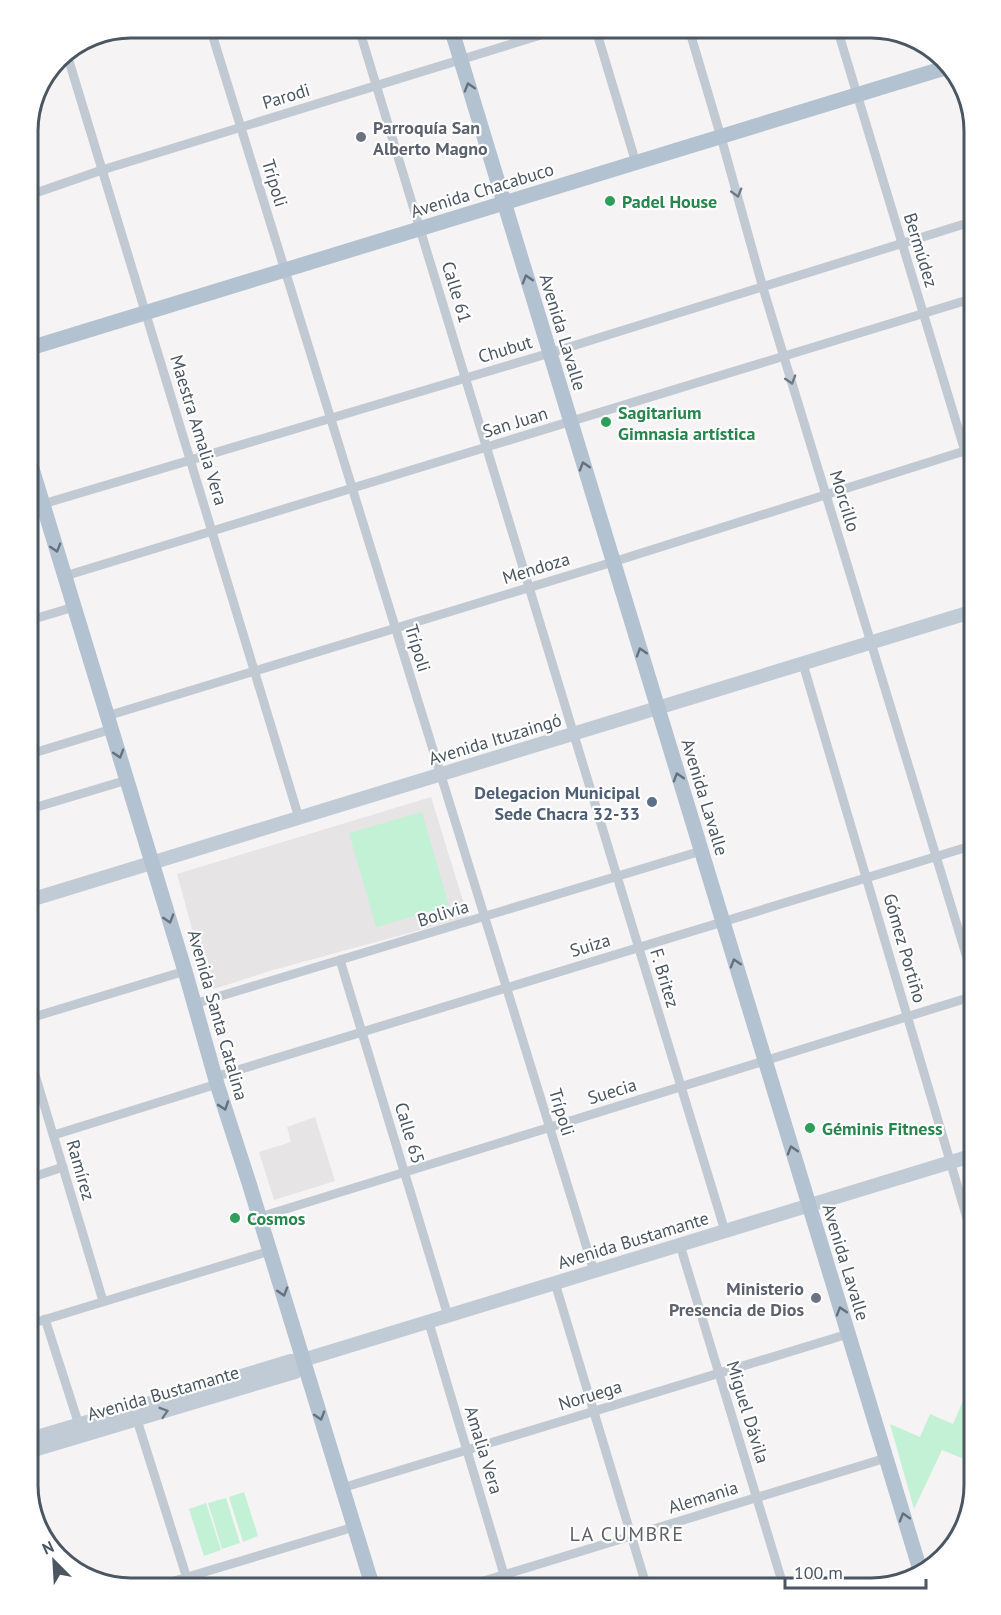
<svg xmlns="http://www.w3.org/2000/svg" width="1001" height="1615" font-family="'PT Sans',sans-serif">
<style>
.education{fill:#e6e4e5}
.green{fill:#c3f1d5}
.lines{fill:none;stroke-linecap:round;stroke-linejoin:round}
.street{stroke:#c1cad2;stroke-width:9}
.secondary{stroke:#c1cbd6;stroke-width:14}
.primary{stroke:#b3c2d1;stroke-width:15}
.oneway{stroke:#64717d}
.oneway2{stroke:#6e7983}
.oneway3{stroke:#6e7984}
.worship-dot{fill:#6b7280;stroke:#fff;stroke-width:2}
.leisure-dot{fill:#2e9e5b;stroke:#fff;stroke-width:2}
.service-dot{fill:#5c6f8a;stroke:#fff;stroke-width:2}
.labels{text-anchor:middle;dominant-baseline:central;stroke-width:4.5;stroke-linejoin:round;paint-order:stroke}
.street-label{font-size:18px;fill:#4a5661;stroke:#fff}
.worship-label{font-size:18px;font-weight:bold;fill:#5b616d;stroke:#fff;text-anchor:start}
.leisure-label{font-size:18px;font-weight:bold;fill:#27864d;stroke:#fff;text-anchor:start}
.service-label{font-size:18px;font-weight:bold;fill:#4e5e75;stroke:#fff;text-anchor:end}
.neighbourhood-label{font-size:20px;letter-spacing:1.5px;fill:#5f6368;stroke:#fff}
.rim{fill:none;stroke:#4a5661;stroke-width:3}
</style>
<rect width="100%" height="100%" fill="#f5f3f3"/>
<g class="education">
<path d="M 431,797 L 468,917 L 273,970 L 214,989 L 208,987 L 177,874 Z"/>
<path d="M 315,1117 L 335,1181 L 274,1200 L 259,1152 L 291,1142 L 287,1127 Z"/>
</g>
<g class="green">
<path d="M 422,812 L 449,906 L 376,927 L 349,833 Z"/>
<path d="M 963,1401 L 974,1406 L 974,1463 L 942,1450 L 914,1509 L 890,1424 L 920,1437 L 930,1414 L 953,1424 Z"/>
<path d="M 244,1492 L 258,1536 L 243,1542 L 229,1497 Z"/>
<path d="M 226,1498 L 240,1543 L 222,1549 L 208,1503 Z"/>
<path d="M 206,1503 L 221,1550 L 204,1556 L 189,1509 Z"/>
</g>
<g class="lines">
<g class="street">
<path d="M 837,28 L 974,481"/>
<path d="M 689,29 L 721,137 L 763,288 L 974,981"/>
<path d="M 596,30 L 636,163"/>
<path d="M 360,32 L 725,1231"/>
<path d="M 212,34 L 594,1271"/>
<path d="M 66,51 L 299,818"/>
<path d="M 27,196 L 102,170 L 557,30"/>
<path d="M 43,504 L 550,353 L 974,221"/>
<path d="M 65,576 L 974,298"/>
<path d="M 27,621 L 74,607"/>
<path d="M 803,664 L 974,1242"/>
<path d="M 107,716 L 613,562 L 974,448"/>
<path d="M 27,755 L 112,729"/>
<path d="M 27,810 L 127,780"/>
<path d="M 340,960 L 448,1316"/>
<path d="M 194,1004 L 701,851"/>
<path d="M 27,1019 L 185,971"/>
<path d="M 27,1048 L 103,1301"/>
<path d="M 215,1077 L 974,845"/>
<path d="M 54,1135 L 217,1084"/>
<path d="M 27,1179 L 63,1167"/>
<path d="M 260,1217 L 974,996"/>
<path d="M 680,1245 L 784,1588"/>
<path d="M 555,1283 L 647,1588"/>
<path d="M 45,1319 L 79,1425"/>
<path d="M 429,1323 L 508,1588"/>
<path d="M 27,1325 L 270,1251"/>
<path d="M 137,1420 L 190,1588"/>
<path d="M 342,1488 L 848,1334"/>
<path d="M 151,1588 L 354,1527"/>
<path d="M 461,1588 L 886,1458"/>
</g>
<g class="secondary">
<path d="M 27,901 L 974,611"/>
<path d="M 27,1440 L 291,1361 L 303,1360 L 974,1155"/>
<path d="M 27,1452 L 295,1372 L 303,1360"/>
</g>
<g class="primary">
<path d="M 452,31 L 921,1573"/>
<path d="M 27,349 L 948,67"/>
<path d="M 27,452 L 185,971 L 217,1084 L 249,1183 L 373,1588"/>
</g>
</g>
<defs><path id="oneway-chevron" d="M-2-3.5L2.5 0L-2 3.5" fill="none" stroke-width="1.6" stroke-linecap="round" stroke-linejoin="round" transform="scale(1.5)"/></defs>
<g class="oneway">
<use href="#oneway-chevron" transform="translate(469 87) rotate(-107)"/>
<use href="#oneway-chevron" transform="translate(527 279) rotate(-107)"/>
<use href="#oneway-chevron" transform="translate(584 466) rotate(-107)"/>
<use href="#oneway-chevron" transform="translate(56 548) rotate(73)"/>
<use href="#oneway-chevron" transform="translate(641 652) rotate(-107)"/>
<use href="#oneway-chevron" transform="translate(119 754) rotate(73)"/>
<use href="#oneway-chevron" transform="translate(678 777) rotate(-107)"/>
<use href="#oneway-chevron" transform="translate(169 919) rotate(73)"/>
<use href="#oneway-chevron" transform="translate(735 963) rotate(-107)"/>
<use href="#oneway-chevron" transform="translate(224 1106) rotate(71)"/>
<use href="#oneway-chevron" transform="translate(792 1150) rotate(-107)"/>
<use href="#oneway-chevron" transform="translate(283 1292) rotate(73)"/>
<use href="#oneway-chevron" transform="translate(841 1311) rotate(-107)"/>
<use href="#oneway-chevron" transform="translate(320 1416) rotate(73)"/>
<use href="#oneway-chevron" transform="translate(904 1517) rotate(-107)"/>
</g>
<g class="oneway2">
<use href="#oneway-chevron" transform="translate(737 193) rotate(74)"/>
<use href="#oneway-chevron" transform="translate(791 380) rotate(73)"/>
</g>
<use class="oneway3" href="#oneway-chevron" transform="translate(164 1412) rotate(-17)"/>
<g class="worship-dot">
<circle cx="361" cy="137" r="6"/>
<circle cx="816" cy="1298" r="6"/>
</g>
<g class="leisure-dot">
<circle cx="610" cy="201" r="6"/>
<circle cx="606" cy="422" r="6"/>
<circle cx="810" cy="1128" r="6"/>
<circle cx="235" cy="1218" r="6"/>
</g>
<circle class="service-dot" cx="652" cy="802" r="6"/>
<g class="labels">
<g class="street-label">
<text transform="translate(286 96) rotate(-17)">Parodi</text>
<text transform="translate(275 183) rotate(73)">Trípoli</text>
<text transform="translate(482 190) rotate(-17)">Avenida Chacabuco</text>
<text transform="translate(921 250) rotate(73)">Bermúdez</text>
<text transform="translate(457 292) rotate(73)">Calle 61</text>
<text transform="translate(563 332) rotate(73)">Avenida Lavalle</text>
<text transform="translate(505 349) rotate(-17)">Chubut</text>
<text transform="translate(515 422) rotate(-17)">San Juan</text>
<text transform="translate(199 430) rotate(73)">Maestra Amalia Vera</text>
<text transform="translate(845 501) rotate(73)">Morcillo</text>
<text transform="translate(536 568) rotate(-17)">Mendoza</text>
<text transform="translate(418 648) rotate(73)">Trípoli</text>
<text transform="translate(495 739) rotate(-17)">Avenida Ituzaingó</text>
<text transform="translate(705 797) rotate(73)">Avenida Lavalle</text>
<text transform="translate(443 913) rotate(-17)">Bolivia</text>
<text transform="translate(590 945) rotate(-17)">Suiza</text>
<text transform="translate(905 948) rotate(74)">Gómez Portiño</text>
<text transform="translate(665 978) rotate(73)">F. Britez</text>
<text transform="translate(218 1015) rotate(74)">Avenida Santa Catalina</text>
<text transform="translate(612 1091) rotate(-17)">Suecia</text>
<text transform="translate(562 1112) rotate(73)">Trípoli</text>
<text transform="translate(410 1133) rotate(73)">Calle 65</text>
<text transform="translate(81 1170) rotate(74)">Ramírez</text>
<text transform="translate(633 1240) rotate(-17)">Avenida Bustamante</text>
<text transform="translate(846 1262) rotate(73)">Avenida Lavalle</text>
<text transform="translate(163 1393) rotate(-16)">Avenida Bustamante</text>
<text transform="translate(590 1395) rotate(-17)">Noruega</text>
<text transform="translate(748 1412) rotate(73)">Miguel Dávila</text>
<text transform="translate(484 1450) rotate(73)">Amalia Vera</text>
<text transform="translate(703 1497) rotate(-17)">Alemania</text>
</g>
<g class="worship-label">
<text x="373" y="127">Parroquía San<tspan x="373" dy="21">Alberto Magno</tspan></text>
<text x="804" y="1288" text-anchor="end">Ministerio<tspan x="804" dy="21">Presencia de Dios</tspan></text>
</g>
<g class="leisure-label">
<text x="622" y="201">Padel House</text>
<text x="618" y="412">Sagitarium<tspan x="618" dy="21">Gimnasia artística</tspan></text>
<text x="822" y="1128">Géminis Fitness</text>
<text x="247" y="1218">Cosmos</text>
</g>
<g class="service-label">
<text x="640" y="792">Delegacion Municipal<tspan x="640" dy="21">Sede Chacra 32-33</tspan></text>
</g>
<g class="neighbourhood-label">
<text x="627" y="1534">LA CUMBRE</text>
</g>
</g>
<path d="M0 0H1001V1615H0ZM131 38H871A93 93 0 0 1 964 131V1485A93 93 0 0 1 871 1578H131A93 93 0 0 1 38 1485V131A93 93 0 0 1 131 38Z" fill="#fff" fill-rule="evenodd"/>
<path class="rim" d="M131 38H871A93 93 0 0 1 964 131V1485A93 93 0 0 1 871 1578H131A93 93 0 0 1 38 1485V131A93 93 0 0 1 131 38Z"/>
<g transform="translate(54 1561) rotate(336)" stroke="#ffffff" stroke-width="4.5" paint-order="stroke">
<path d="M0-4.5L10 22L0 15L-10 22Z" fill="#4a5661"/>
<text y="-9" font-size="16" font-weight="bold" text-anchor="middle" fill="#4a5661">N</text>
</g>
<path d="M785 1579v9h141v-9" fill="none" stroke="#4a5661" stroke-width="3"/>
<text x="794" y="1579" font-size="18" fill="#4a5661" stroke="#ffffff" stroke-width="4.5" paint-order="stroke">100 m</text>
</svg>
